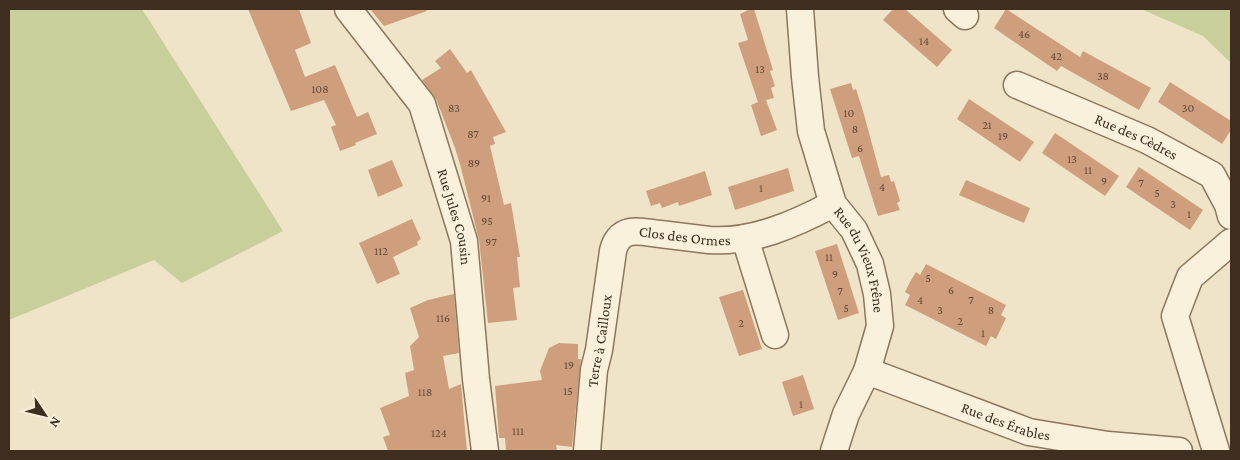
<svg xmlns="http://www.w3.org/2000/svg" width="1240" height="460" font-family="'Crimson Pro',serif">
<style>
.green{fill:#c9cf9b}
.building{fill:#cf9f7d}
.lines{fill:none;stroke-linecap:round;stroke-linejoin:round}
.minor-casing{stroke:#8d765c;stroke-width:29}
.minor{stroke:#faf1dc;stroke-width:26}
.labels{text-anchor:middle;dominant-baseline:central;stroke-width:5;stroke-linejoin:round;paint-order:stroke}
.number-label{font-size:12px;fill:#624a37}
.street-label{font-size:15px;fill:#3d2e20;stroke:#f7eed8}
</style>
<rect width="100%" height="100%" fill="#f0e4c8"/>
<g class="green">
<path d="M 9,9 L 142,9 L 283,231 L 182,283 L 154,260 L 9,320 Z"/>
<path d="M 1141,9 L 1231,9 L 1231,63 L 1203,36 Z"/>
</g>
<g class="building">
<path d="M 248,9 L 299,9 L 311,43 L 295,50 L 305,77 L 335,65 L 357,117 L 368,112 L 377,134 L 355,143 L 356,145 L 340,151 L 331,127 L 336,125 L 324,100 L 291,111 Z"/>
<path d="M 370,9 L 426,9 L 427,11 L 384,26 Z"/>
<path d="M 750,9 L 754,9 L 773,70 L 770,71 L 775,86 L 771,88 L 774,98 L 766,100 L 777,130 L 761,136 L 751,105 L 758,102 L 738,43 L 748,40 L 740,14 Z"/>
<path d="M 893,9 L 905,9 L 952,50 L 937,67 L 883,20 Z"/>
<path d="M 1006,9 L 1080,57 L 1083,51 L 1151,88 L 1139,110 L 1061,66 L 1057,71 L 994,28 Z"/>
<path d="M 450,49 L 467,73 L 471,70 L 506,132 L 493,137 L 495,144 L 490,146 L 504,205 L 511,203 L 520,257 L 517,257 L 520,287 L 513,288 L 517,320 L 488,323 L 479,240 L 461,168 L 455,148 L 436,99 L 422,80 L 441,68 L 435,61 Z"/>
<path d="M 1170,82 L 1231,121 L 1231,130 L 1222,144 L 1158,102 Z"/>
<path d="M 851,83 L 853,90 L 856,89 L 863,111 L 881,177 L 889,175 L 891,182 L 894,181 L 900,201 L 897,203 L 900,210 L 878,216 L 859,156 L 852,158 L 830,89 Z"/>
<path d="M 969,99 L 1034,142 L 1020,162 L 957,119 Z"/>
<path d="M 1055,133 L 1119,176 L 1105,196 L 1042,153 Z"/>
<path d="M 392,160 L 403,186 L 378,197 L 368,170 Z"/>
<path d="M 1139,167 L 1203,210 L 1190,230 L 1126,187 Z"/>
<path d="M 788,168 L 794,191 L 735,210 L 728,187 Z"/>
<path d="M 705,171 L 712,195 L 679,206 L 678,202 L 662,208 L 660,203 L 651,206 L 646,191 Z"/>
<path d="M 966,180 L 1030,208 L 1024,223 L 959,195 Z"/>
<path d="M 412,219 L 421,239 L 417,242 L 418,245 L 393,257 L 400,274 L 377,284 L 359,243 Z"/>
<path d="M 837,244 L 859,313 L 838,320 L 815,251 Z"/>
<path d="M 926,264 L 1006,305 L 1001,315 L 1006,318 L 996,339 L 991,336 L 986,346 L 905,305 L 910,295 L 905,292 L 910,282 L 916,272 L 920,275 Z"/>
<path d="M 743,290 L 762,349 L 739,356 L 719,297 Z"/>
<path d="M 454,294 L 459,353 L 443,356 L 449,389 L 461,384 L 467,451 L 388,451 L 383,437 L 390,435 L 380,408 L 409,396 L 405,373 L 414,370 L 410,346 L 419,337 L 410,308 L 428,300 Z"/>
<path d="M 559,343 L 578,344 L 578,359 L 581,359 L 572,447 L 556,445 L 557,451 L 506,451 L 505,438 L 499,438 L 495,386 L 542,380 L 540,371 L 549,348 Z"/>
<path d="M 803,375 L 814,409 L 793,416 L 782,382 Z"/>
</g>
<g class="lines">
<defs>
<g id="minor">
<path id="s1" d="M 348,9 L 422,104 L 464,241 L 476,379 L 485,451"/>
<path id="s2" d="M 800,9 L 805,77 L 811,131 L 833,204 L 854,230 L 870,264 L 877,294 L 880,326 L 867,371 L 846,414 L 834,451"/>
<path d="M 957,9 L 965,16"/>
<path id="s3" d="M 1017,85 L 1147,140 L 1212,175 L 1228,205 L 1231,216"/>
<path d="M 745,238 L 775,335"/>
<path id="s4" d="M 867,371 L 1029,432 L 1108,445 L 1179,451"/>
<path id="s5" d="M 587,451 L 594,370 L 599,350 L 613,251 C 615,242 620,234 630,232 C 639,230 650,233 660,234 C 676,236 693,238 709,240 C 753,243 795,224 833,204"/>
<path d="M 1216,451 L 1175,316 L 1190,277 L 1231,242"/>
</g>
</defs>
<use href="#minor" class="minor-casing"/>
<use href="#minor" class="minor"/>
</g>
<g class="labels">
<g class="number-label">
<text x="1024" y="34">46</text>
<text x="924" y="41">14</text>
<text x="1056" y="56">42</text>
<text x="760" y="69">13</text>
<text x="1103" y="76">38</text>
<text x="320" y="89">108</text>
<text x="454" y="108">83</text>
<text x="1188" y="108">30</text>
<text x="849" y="113">10</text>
<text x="987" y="125">21</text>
<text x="855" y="129">8</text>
<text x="473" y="134">87</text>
<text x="1003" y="136">19</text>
<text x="860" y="148">6</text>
<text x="1072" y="159">13</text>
<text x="474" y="163">89</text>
<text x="1088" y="170">11</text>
<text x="1104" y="181">9</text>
<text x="1141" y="183">7</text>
<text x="882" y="187">4</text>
<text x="761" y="188">1</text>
<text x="1157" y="193">5</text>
<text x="486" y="198">91</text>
<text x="1173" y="204">3</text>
<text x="1189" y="214">1</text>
<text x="487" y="221">95</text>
<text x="491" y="242">97</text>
<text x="381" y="251">112</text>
<text x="829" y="257">11</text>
<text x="835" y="274">9</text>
<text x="928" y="278">5</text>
<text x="951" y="290">6</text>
<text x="840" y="291">7</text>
<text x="920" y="300">4</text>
<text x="971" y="300">7</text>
<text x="846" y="308">5</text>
<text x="940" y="310">3</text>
<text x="991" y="310">8</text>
<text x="443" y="318">116</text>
<text x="960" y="321">2</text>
<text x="741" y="323">2</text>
<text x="983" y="333">1</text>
<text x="569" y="365">19</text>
<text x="568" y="391">15</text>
<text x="425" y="392">118</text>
<text x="801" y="404">1</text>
<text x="518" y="431">111</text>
<text x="439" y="433">124</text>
</g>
<g class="street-label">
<text stroke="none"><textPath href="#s3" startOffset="130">Rue des Cèdres</textPath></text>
<text stroke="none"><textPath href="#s1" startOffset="238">Rue Jules Cousin</textPath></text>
<text stroke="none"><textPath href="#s5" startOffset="284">Clos des Ormes</textPath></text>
<text stroke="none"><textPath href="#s2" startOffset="262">Rue du Vieux Frêne</textPath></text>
<text stroke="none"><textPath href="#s5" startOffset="111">Terre à Cailloux</textPath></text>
<text stroke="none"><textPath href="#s4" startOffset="148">Rue des Érables</textPath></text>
</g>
</g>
<rect width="1240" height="460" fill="none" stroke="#3d2e20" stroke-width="20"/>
<g transform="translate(45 415) rotate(125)" stroke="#f7eed8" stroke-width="4" paint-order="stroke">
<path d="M0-4L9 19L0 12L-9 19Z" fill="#3d2e20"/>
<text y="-8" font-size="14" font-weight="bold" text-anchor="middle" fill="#3d2e20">N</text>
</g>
</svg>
